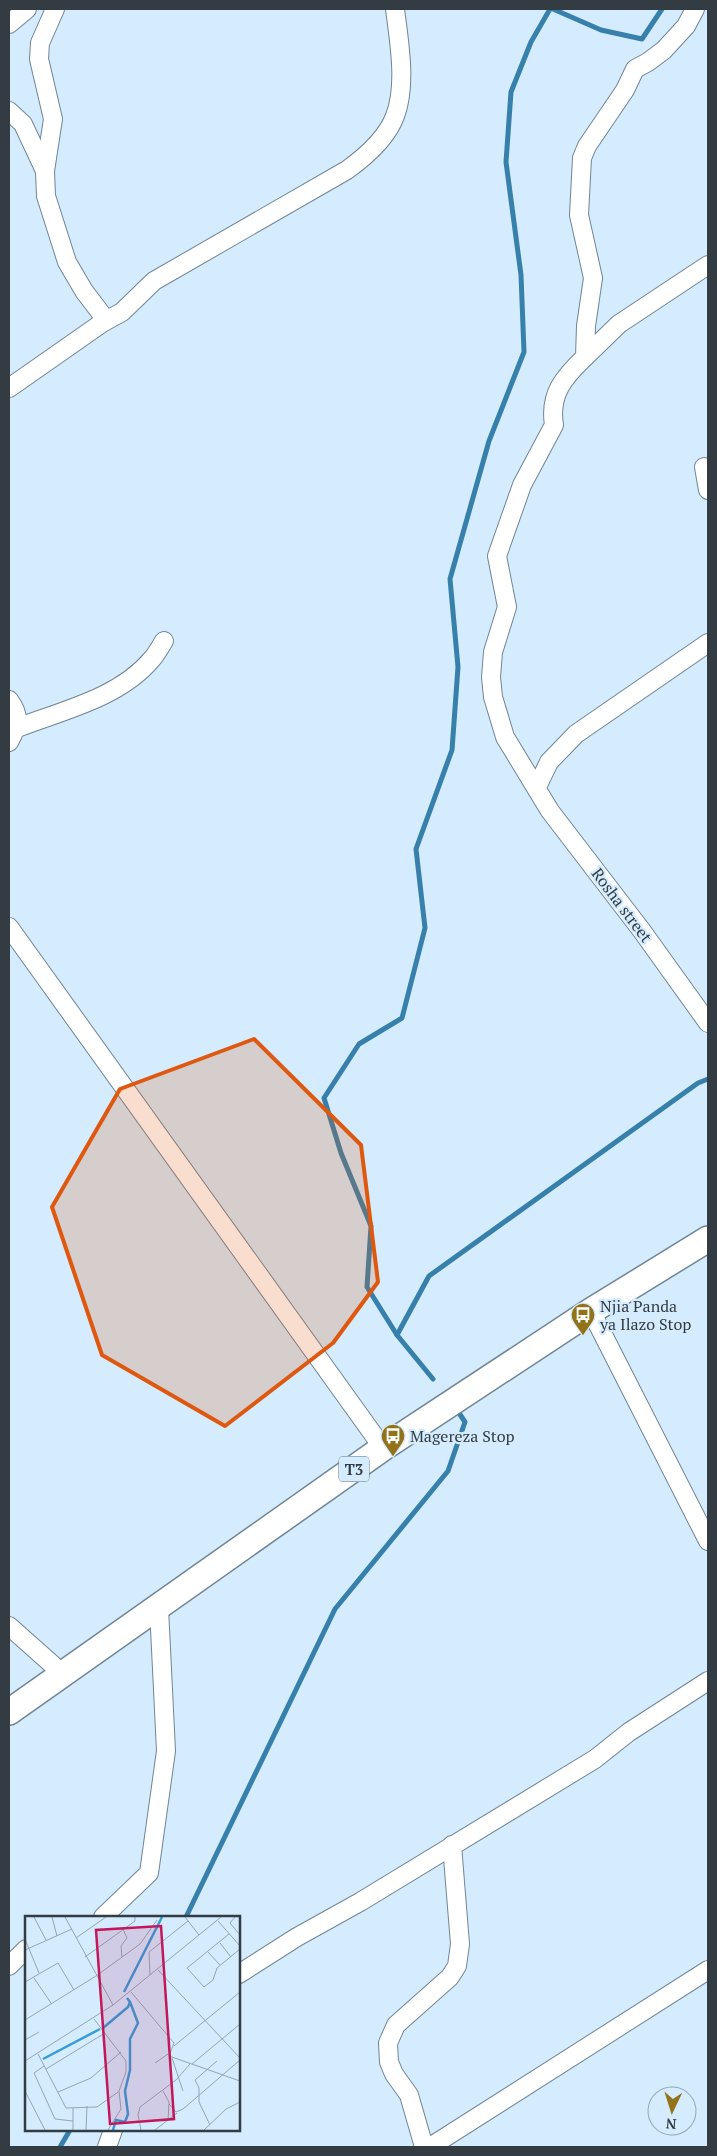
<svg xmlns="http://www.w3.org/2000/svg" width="717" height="2156" font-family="'PT Serif',serif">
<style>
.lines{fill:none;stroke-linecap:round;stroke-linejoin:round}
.stream{stroke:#3680ab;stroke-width:5}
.minor-casing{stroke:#708595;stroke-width:20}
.highway-casing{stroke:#708595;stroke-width:28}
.minor{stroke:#fff;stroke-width:18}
.highway{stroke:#fff;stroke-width:25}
.marked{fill:#df580f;fill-opacity:0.2;stroke:#df580f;stroke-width:4;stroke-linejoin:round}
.labels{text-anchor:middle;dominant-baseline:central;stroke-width:4.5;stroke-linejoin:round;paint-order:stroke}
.shield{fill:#d4ecfd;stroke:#63717b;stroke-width:1}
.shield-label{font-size:15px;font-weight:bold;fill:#333c43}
.street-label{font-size:16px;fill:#333c43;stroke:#d4ecfd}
.poi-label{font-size:16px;fill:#333c43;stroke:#d4ecfd;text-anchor:start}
.inset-river{fill:none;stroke:#379dd8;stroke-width:2.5}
.inset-road{fill:none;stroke:#94a6b3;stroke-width:1}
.view{fill:#c2185b;fill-opacity:0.15;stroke:#c2185b;stroke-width:2.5}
.inset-edge{fill:none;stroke:#333c43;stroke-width:2.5}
</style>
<rect width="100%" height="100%" fill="#d4ecfd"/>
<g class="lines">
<g class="stream">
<path d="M 553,9 L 601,30 L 642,39 L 662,9"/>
<path d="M 397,1335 L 367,1287 L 371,1226 L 341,1153 L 324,1098 L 359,1044 L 402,1018 L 425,928 L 416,849 L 452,750 L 458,667 L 450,579 L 489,441 L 524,352 L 521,275 L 506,162 L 511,92 L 531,42 L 550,9"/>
<path d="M 433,1379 L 397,1335 L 429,1276 L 698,1083 L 708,1079"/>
<path d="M 186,1917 L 335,1609 L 448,1471 L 465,1422 L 459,1413"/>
<path d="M 60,2147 L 70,2130"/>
</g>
<defs>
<g id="minor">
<path d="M 55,9 L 40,43 L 39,59 L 53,119 L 45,171 L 46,196 L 67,262 L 84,291 L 106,320"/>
<path d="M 695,9 L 686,26 L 664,50 L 648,62 L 635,69 L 625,90 L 587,146 L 582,158 L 579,215 L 593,278 L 586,326 L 585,357 C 564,377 549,394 554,425 L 522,485 L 497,556 L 507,607 L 493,652 L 491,677 L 493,697 L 505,737 L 550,811 L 642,931 L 708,1023"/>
<path d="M 9,24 L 27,9"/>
<path d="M 9,111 L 23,124 L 45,171"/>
<path d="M 585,357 L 619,324 L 708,265"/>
<path d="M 9,388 L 102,323 L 122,312 L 154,281 L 347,170 C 365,157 387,138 395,116 C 407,85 399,41 395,9"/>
<path d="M 704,467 L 708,490"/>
<path d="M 9,700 C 21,716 18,726 9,742"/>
<path d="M 17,728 C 61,711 119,698 151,660 C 156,655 160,647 164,641"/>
<path d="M 537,787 L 549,762 L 576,734 L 708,643"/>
<path d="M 9,927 L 383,1448"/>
<path d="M 591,1311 L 708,1541"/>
<path d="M 9,1626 L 63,1674"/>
<path d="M 103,1917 L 149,1873 L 166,1751 L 159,1608"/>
<path d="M 9,1966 L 26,1949"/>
<path d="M 239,1974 L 297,1937 L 360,1902 L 595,1759 L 629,1732 L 708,1681"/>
<path d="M 107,2147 L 113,2130"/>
<path d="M 424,2147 L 409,2095 L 394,2074 L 389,2062 L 388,2043 L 396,2025 L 450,1977 L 457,1966 L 460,1944 L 452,1845"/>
<path d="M 430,2147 L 708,1970"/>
</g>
<path id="highway" d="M 9,1712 L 383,1448 L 591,1311 L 708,1239"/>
</defs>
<use href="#minor" class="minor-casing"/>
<use href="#highway" class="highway-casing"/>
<use href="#minor" class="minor"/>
<use href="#highway" class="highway"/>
</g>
<path class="marked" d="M 254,1039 L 361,1145 L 378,1282 L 333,1343 L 225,1426 L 102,1355 L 52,1207 L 120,1089 Z"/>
<defs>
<symbol id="bus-pin" viewBox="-11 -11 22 30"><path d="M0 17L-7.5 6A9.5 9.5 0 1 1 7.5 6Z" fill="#93731a" stroke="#d4ecfd"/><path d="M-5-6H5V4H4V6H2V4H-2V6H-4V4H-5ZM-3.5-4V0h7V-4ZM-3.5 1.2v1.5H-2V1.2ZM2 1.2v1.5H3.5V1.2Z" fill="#fff"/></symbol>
</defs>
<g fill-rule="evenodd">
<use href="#bus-pin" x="569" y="1301" width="28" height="38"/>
<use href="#bus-pin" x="379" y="1422" width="28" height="38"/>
</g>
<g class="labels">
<rect class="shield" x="339" y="1456.5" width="30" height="25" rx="4"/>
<g class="shield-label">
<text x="354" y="1469">T3</text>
</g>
<g class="street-label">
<text transform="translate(622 905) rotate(53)">Rosha street</text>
</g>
<g class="poi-label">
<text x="600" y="1306">Njia Panda<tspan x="600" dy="18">ya Ilazo Stop</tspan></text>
<text x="410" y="1436">Magereza Stop</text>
</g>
</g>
<g transform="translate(25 1916)">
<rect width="215" height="215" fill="#d4ecfd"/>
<path class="inset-river" d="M 99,76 L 137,1M 78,112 L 103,91 L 105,86 L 102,82M 18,143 L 75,113M 88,214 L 91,204 L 100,206 L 103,198 L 100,175 L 105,154 L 105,123 L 113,107 L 105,86"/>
<path class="inset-road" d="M 9,1 L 21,24M 27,1 L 32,20M 40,1 L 88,89M 160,1 L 174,19M 210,1 L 205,7 L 215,19M 193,5 L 215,30M 204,18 L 162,52 L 179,71 L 188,64 L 192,52 L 215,33M 51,22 L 81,1M 0,23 L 14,57M 195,27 L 206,41M 0,34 L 47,13M 183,36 L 195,49M 60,41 L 110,5 L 110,1M 97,41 L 96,30 L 102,22 L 98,13M 133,54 L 215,142M 125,59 L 124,36 L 163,5M 9,62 L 26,87M 0,66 L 33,47 L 49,74M 106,76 L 149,127 L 144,140 L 215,165M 69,103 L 101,145 L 101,156 L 94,175 L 96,193 L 83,214M 0,104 L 71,60 L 115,28 L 132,4M 0,124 L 14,116M 149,130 L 215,76M 13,138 L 41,192 L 72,191 L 93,176M 147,142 L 158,175M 0,145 L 88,89 L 196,1M 130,147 L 143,138M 167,148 L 215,108M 19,150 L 9,157 L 30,203 L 48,205M 21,153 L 80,117M 0,175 L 20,214M 138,175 L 144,186 L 143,205M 33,176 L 66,162 L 96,136M 144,188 L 151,196 L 158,193 L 215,144M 48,192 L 48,214M 185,209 L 174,186 L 174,172 L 170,164 L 192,145M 61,214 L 62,190M 116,214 L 113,199 L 115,191 L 151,164 L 165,148M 130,214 L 152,197M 179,214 L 201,193 L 215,186"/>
<path class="view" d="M 136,10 L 149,203 L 85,208 L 71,14 Z"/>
<rect width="215" height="215" class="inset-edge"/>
</g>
<rect width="717" height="2156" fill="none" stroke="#333c43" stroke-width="20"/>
<g transform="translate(672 2111) rotate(184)"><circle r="24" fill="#d4ecfd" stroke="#94a6b3"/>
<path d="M0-4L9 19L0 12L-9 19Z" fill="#93731a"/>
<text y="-8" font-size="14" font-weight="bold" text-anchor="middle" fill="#333c43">N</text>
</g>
</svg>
